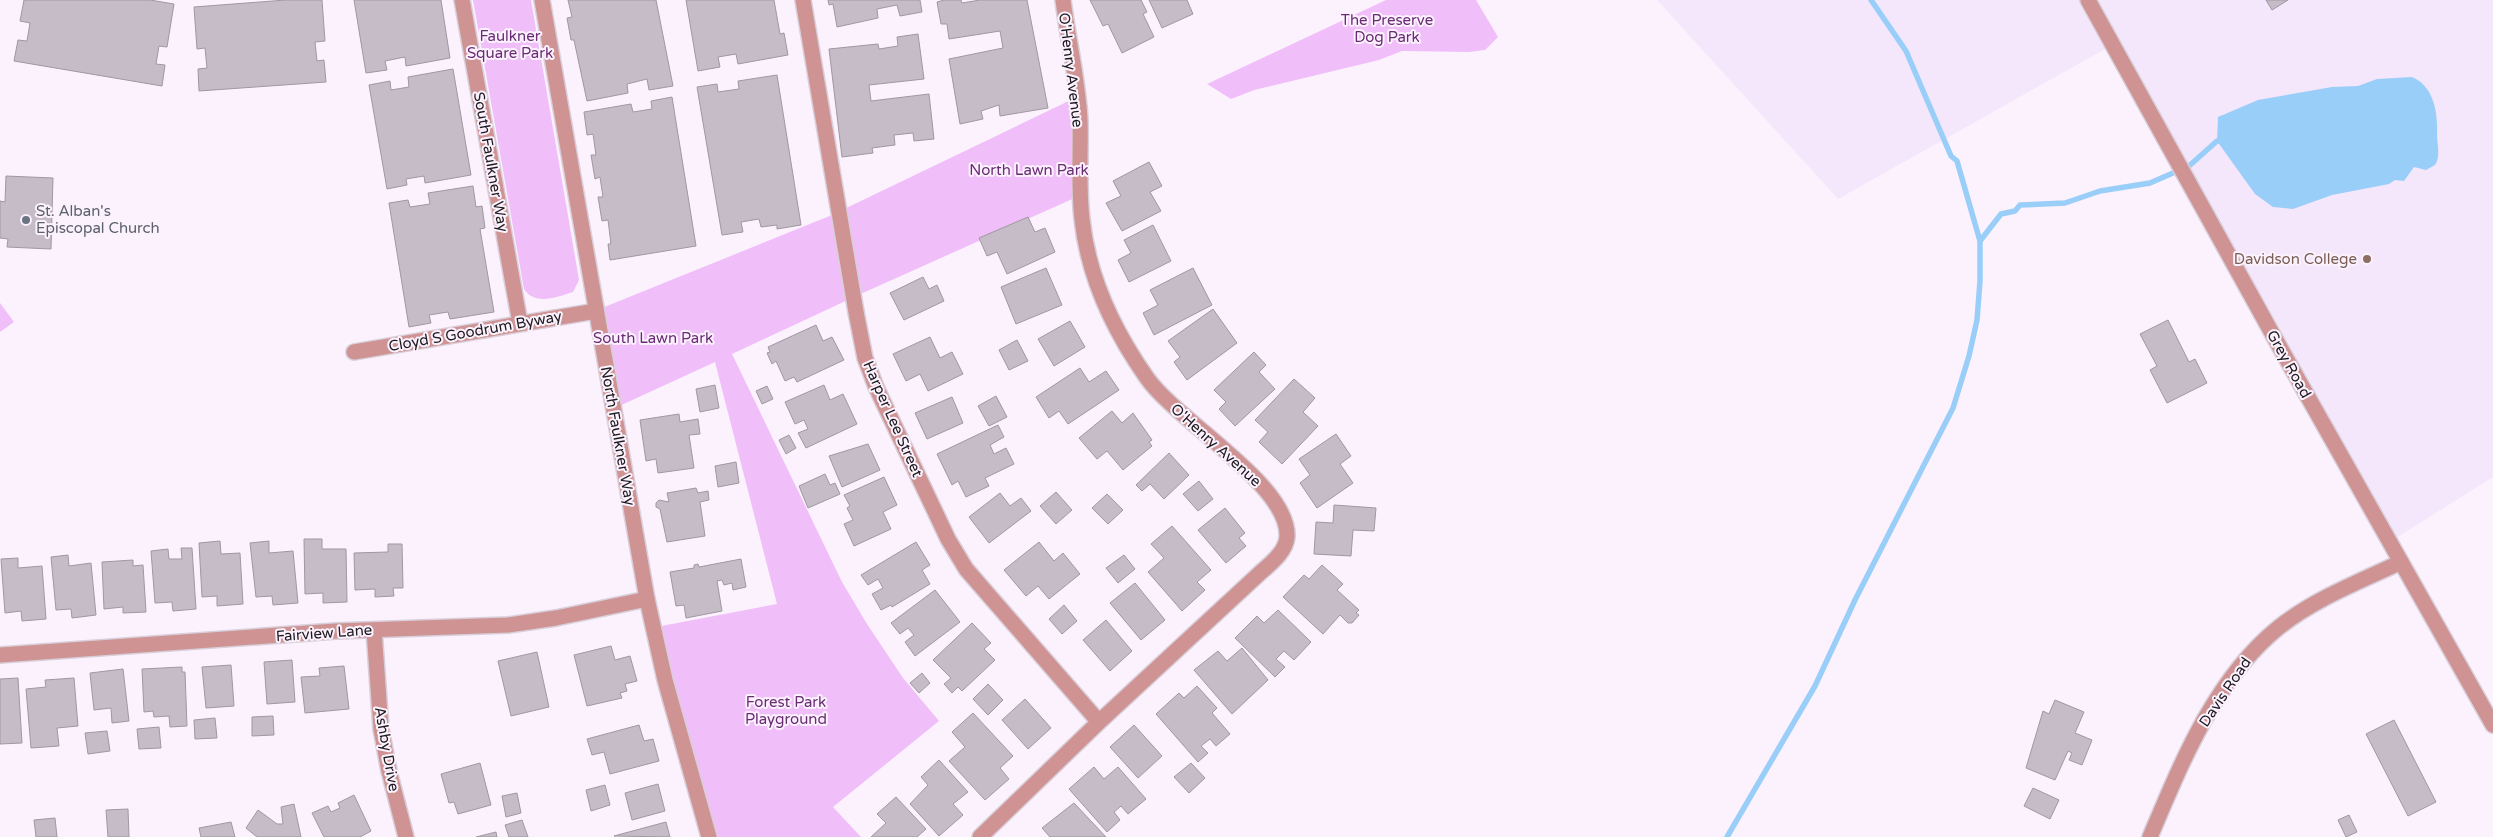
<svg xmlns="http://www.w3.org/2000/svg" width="2493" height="837" font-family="'Varela Round',sans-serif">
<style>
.education{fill:#f4e7fb}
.green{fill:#f0bef9}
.water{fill:#99cef8}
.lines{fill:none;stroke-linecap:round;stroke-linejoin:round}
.stream{stroke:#99cef8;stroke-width:5.5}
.building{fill:#c6bcc8;stroke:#a097a2}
.street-casing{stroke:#d8cfda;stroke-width:18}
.street{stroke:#ce9392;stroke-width:15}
.worship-dot{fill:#6b7280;stroke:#fcf2fe;stroke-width:2}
.education-dot{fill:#8d6e63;stroke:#fcf2fe;stroke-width:2}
.labels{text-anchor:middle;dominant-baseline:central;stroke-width:4;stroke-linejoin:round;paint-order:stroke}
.park-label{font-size:15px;fill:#692c74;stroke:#fcf2fe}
.street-label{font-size:15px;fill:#1d1a1e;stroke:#fcf2fe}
.worship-label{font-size:15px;fill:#5b616d;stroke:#fcf2fe;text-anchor:start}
.education-label{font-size:15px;fill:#785e54;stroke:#fcf2fe;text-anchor:end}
</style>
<rect width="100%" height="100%" fill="#fcf2fe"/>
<g class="education">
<path d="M 1657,0 L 2080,0 L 2107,48 L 1838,199 Z"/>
<path d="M 2097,0 L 2493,0 L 2493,477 L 2396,538 Z"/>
</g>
<g class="green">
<path d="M 473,0 L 531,0 L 579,280 L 573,292 C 557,297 535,306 524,289 Z"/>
<path d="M 1386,0 L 1476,0 L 1498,37 L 1485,50 L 1469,52 L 1402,51 L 1379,60 L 1254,90 L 1231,99 L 1207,84 Z"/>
<path d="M 1075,98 L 1079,196 L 854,297 L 840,211 Z"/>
<path d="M 837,213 L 852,298 L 732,354 L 842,582 L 867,624 L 903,678 L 939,721 L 833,807 L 861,837 L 712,837 L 656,627 L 777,604 L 715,362 L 615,408 L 597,310 Z"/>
<path d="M 0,303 L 14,322 L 0,332 Z"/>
</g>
<path class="water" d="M 2412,77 C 2434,86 2438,113 2437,135 C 2437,145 2441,155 2435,165 L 2426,170 L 2414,167 L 2404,181 L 2395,180 L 2389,184 L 2332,195 L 2293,209 L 2273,207 L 2255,194 L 2217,141 L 2218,117 L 2258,100 L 2332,87 L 2358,86 L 2377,79 Z"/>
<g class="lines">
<g class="stream">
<path d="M 1980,241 L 2001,214 L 2015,211 L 2020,205 L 2065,203 L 2100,191 L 2150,183 L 2189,166 L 2217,141 L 2224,141"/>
<path d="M 1727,837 L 1815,686 L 1855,600 L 1953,408 L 1969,356 L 1977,320 L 1980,281 L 1980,241 L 1957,161 L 1951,156 L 1906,51 L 1871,0"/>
</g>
</g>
<g class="building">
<path d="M 24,0 L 150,0 L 174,4 L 167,47 L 159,46 L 156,64 L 165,65 L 162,86 L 14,61 L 18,40 L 27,41 L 30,23 L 20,21 Z"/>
<path d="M 286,0 L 322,0 L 325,41 L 315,42 L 317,61 L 324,60 L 326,82 L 199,91 L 198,69 L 207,68 L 205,48 L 197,49 L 194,7 Z"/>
<path d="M 354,0 L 441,0 L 450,58 L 406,66 L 405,57 L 385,61 L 387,70 L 366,73 Z"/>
<path d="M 568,0 L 656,0 L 673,86 L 649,90 L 647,79 L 627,84 L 628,93 L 587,101 L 574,40 L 571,40 L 567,18 L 572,17 Z"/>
<path d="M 686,0 L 774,0 L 780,34 L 784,33 L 788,55 L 738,64 L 736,54 L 718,57 L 720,67 L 698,71 Z"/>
<path d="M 828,0 L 920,0 L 922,12 L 900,16 L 897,5 L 877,9 L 878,18 L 837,27 L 833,4 L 829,5 Z"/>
<path d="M 944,0 L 961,0 L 962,3 L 980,0 L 1027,0 L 1048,108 L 1000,116 L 999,105 L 981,111 L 983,119 L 960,124 L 949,59 L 1003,48 L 1000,31 L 949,39 L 947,24 L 941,24 L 937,2 Z"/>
<path d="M 1090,0 L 1141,0 L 1147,12 L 1143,14 L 1154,37 L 1122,53 L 1108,24 L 1103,26 Z"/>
<path d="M 1149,0 L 1187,0 L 1193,14 L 1162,28 Z"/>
<path d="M 2266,0 L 2288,0 L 2272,10 Z"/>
<path d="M 918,34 L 924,79 L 869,85 L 871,101 L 929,94 L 934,139 L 914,141 L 913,133 L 894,135 L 895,145 L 872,148 L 873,153 L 842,157 L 829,49 L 878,44 L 879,49 L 898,46 L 897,37 Z"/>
<path d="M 453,69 L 471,175 L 425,183 L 424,176 L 406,179 L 407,185 L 387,189 L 369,85 L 390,81 L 391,90 L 409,87 L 408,77 Z"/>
<path d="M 777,75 L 801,225 L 777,229 L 777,225 L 761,227 L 759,219 L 741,222 L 743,232 L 722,235 L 697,87 L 717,84 L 718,92 L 739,89 L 738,81 Z"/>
<path d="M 672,97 L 696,246 L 610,260 L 608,244 L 611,244 L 608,220 L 602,221 L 598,197 L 603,197 L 600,177 L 595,179 L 591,155 L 596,155 L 593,134 L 587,135 L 584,112 L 631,104 L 633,112 L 652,109 L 651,101 Z"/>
<path d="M 1149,162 L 1162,186 L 1150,192 L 1161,211 L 1122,231 L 1106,203 L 1121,196 L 1113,181 Z"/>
<path d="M 6,176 L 53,178 L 51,249 L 7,247 L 8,239 L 0,238 L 0,201 L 5,202 Z"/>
<path d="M 473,186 L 476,207 L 482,206 L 485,228 L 480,229 L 494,312 L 450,319 L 448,312 L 429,315 L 431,323 L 409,327 L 389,203 L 408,200 L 410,207 L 430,204 L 428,193 Z"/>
<path d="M 1028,217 L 1035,232 L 1045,228 L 1055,252 L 1007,274 L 997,252 L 987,256 L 979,238 Z"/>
<path d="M 1153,225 L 1171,261 L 1129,282 L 1118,260 L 1131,253 L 1124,240 Z"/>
<path d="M 1046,268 L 1062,305 L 1016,324 L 1001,287 Z"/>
<path d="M 1193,268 L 1212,305 L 1154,335 L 1143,313 L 1158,305 L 1150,290 Z"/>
<path d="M 923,277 L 929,289 L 937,285 L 944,301 L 904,320 L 890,293 Z"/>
<path d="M 1213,309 L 1237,343 L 1187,380 L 1174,362 L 1180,357 L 1168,341 Z"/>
<path d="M 2168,320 L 2189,362 L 2195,359 L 2207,383 L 2167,403 L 2150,370 L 2157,366 L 2140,334 Z"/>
<path d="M 1070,321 L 1085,347 L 1054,366 L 1038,339 Z"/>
<path d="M 816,325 L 823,341 L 832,337 L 844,360 L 797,382 L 794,377 L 785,381 L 776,361 L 772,364 L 767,353 L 770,352 L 768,347 Z"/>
<path d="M 930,337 L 940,358 L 952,352 L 963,374 L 928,391 L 920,374 L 906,381 L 893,354 Z"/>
<path d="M 1017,340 L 1028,361 L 1009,370 L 999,350 Z"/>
<path d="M 1254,352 L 1266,365 L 1259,372 L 1275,389 L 1235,426 L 1219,409 L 1226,402 L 1214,390 Z"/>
<path d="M 1080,368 L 1089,382 L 1106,371 L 1119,390 L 1068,424 L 1059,411 L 1049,418 L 1036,397 Z"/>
<path d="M 1294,379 L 1315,398 L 1303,412 L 1318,426 L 1282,464 L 1259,442 L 1268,432 L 1255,420 Z"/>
<path d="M 715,385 L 719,408 L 700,412 L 696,389 Z"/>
<path d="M 824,385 L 830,400 L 843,394 L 857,424 L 806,448 L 798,433 L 808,429 L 804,420 L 795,424 L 785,402 Z"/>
<path d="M 767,386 L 773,399 L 762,404 L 756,391 Z"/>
<path d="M 996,396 L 1007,417 L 989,426 L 978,406 Z"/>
<path d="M 952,397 L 963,423 L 927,439 L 915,413 Z"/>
<path d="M 1112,411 L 1122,423 L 1133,413 L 1152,440 L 1149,442 L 1152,446 L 1123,470 L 1107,451 L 1097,459 L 1079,438 Z"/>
<path d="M 679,414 L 680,422 L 698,419 L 700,434 L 689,435 L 694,468 L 658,473 L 656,459 L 646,461 L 640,420 Z"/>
<path d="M 998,425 L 1004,437 L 990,445 L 994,454 L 1006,448 L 1014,464 L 985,478 L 989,486 L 966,497 L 958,481 L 952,485 L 937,454 Z"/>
<path d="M 1336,434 L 1351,456 L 1340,464 L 1353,483 L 1317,508 L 1300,483 L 1310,475 L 1299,459 Z"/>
<path d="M 789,435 L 796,448 L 786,454 L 779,440 Z"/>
<path d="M 868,444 L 880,470 L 842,487 L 829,456 Z"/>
<path d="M 1169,453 L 1189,475 L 1164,499 L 1150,484 L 1142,491 L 1136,485 Z"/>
<path d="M 736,462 L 739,483 L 718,487 L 715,466 Z"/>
<path d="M 825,474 L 830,485 L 835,483 L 840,494 L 808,508 L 799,486 Z"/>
<path d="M 884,477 L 897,505 L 883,512 L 891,529 L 854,546 L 844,524 L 853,520 L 847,508 L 850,506 L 844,495 Z"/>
<path d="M 1199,481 L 1213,499 L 1198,511 L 1183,494 Z"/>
<path d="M 696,488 L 698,493 L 708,491 L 709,500 L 700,502 L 705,536 L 667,542 L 660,509 L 656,507 L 656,503 L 659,500 L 669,502 L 667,493 Z"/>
<path d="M 1056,492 L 1072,510 L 1056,524 L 1040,506 Z"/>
<path d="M 1000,493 L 1010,506 L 1021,498 L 1031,511 L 989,543 L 969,517 Z"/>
<path d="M 1107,494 L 1123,510 L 1108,524 L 1092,508 Z"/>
<path d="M 1334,505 L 1376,508 L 1374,531 L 1353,530 L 1351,556 L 1314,554 L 1316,522 L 1333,523 Z"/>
<path d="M 1225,508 L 1245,533 L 1239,538 L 1246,546 L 1226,563 L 1198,530 Z"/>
<path d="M 1172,526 L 1211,570 L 1197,582 L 1205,590 L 1182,611 L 1148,572 L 1164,558 L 1151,544 Z"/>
<path d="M 304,539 L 322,539 L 322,549 L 346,549 L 347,602 L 323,603 L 323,593 L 305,594 Z"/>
<path d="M 220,541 L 221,554 L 240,553 L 243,604 L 217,606 L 217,596 L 202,597 L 199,543 Z"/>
<path d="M 269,541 L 269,553 L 293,551 L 298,603 L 273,605 L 272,596 L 256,597 L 250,543 Z"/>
<path d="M 916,542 L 930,565 L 922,570 L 930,584 L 892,607 L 891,605 L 881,610 L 872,594 L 883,588 L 878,579 L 868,585 L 861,575 Z"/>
<path d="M 1039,542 L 1054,561 L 1063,553 L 1080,574 L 1049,599 L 1038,586 L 1026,596 L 1004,570 Z"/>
<path d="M 388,544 L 402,544 L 403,588 L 393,588 L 394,596 L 375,597 L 375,589 L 355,590 L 354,553 L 388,552 Z"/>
<path d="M 181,548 L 192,548 L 196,609 L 173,611 L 172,602 L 155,603 L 151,551 L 168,549 L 169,559 L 182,559 Z"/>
<path d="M 68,555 L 69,566 L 91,563 L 96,615 L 72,618 L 71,609 L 56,610 L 51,557 Z"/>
<path d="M 1124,555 L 1135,569 L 1118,583 L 1106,568 Z"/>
<path d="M 18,558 L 18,568 L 42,566 L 46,619 L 22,621 L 21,611 L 5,613 L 1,559 Z"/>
<path d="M 741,559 L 746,587 L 733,590 L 732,583 L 724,585 L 722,580 L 717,581 L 722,611 L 686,618 L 684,605 L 676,606 L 670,572 L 694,568 L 694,565 L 698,564 L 699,567 Z"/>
<path d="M 133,560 L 133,566 L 143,565 L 146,612 L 123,613 L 123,607 L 104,609 L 102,562 Z"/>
<path d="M 1322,565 L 1343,584 L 1337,590 L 1359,610 L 1356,613 L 1359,615 L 1352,623 L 1348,623 L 1340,615 L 1323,634 L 1283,597 L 1304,575 L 1309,579 Z"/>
<path d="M 1135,583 L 1165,620 L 1141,640 L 1110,603 Z"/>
<path d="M 935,590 L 960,622 L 915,656 L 905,642 L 914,635 L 908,628 L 900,634 L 891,623 Z"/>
<path d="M 1064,605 L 1077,621 L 1062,634 L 1049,619 Z"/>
<path d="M 1278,610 L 1311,642 L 1294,660 L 1284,651 L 1276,659 L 1285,667 L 1275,677 L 1235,638 L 1257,616 L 1264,623 Z"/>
<path d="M 1106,620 L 1132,651 L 1110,671 L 1083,640 Z"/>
<path d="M 972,623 L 991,643 L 984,649 L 995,660 L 962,691 L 958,687 L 952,693 L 944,684 L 951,678 L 933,660 Z"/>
<path d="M 611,646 L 615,660 L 630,656 L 637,681 L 625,684 L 627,691 L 620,693 L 622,698 L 587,706 L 574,655 Z"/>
<path d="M 1242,648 L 1268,680 L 1232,714 L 1194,670 L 1218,651 L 1227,661 Z"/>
<path d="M 537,652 L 549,707 L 511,716 L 498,661 Z"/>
<path d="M 292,660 L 295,702 L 267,704 L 264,662 Z"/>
<path d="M 231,665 L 234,706 L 206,708 L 202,667 Z"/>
<path d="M 344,666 L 349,709 L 305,713 L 301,677 L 320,676 L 319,668 Z"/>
<path d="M 182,667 L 182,672 L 185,672 L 187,726 L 170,727 L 169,716 L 154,717 L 153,711 L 144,712 L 142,669 Z"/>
<path d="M 123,669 L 129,721 L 112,723 L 111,708 L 94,710 L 90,673 Z"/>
<path d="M 922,673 L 930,683 L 919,693 L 910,683 Z"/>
<path d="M 18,678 L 22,743 L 0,744 L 0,679 Z"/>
<path d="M 74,678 L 78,726 L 57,728 L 59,746 L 31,748 L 26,689 L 46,687 L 45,680 Z"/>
<path d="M 988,684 L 1003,700 L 988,715 L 973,699 Z"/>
<path d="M 1197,686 L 1217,708 L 1212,713 L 1230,734 L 1216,746 L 1210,739 L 1201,746 L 1208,753 L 1198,762 L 1156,714 L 1179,693 L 1184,698 Z"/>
<path d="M 1025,699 L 1051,728 L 1028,749 L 1002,720 Z"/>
<path d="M 2055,700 L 2084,712 L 2075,733 L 2092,740 L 2082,765 L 2069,760 L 2072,753 L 2068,751 L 2055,780 L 2026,768 L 2043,711 L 2049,714 Z"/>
<path d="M 973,713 L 1013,756 L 1000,768 L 1009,779 L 985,800 L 949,761 L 965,747 L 952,732 Z"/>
<path d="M 273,716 L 274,735 L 252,736 L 252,717 Z"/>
<path d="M 215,718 L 217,738 L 195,739 L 194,720 Z"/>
<path d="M 2394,720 L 2436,802 L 2408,816 L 2366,734 Z"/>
<path d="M 639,725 L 644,741 L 653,739 L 659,761 L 610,774 L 604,752 L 592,755 L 587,739 Z"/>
<path d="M 1134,725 L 1162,756 L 1138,778 L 1110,747 Z"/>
<path d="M 159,727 L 161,748 L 139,749 L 137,729 Z"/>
<path d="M 107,731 L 110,751 L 88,754 L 85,733 Z"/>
<path d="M 939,760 L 968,792 L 953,804 L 963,815 L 939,836 L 910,804 L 928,785 L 921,777 Z"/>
<path d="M 480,763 L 491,805 L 458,814 L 454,802 L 449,803 L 441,774 Z"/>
<path d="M 1191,763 L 1205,778 L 1189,793 L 1174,777 Z"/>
<path d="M 1094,767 L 1104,779 L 1118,767 L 1146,799 L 1128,814 L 1121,806 L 1114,812 L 1120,820 L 1107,832 L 1069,789 Z"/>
<path d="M 658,784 L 665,811 L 632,820 L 625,793 Z"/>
<path d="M 605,785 L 610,805 L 591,811 L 586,790 Z"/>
<path d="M 2033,788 L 2059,800 L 2050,819 L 2024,806 Z"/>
<path d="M 517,793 L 521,813 L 506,817 L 502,796 Z"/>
<path d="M 354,795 L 371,831 L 360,837 L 324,837 L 312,813 L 328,806 L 331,812 L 340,808 L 338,803 Z"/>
<path d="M 896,797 L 926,829 L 917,837 L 871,837 L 886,823 L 877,814 Z"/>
<path d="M 1074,803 L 1106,837 L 1050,837 L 1042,828 Z"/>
<path d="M 294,804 L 301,837 L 257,837 L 246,828 L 258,810 L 277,824 L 283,824 L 281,807 Z"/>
<path d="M 128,809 L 129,837 L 108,837 L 106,810 Z"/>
<path d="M 2349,815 L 2357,832 L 2346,837 L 2338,820 Z"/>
<path d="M 55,818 L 57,837 L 36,837 L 34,820 Z"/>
<path d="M 522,820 L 528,837 L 509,837 L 505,825 Z"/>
<path d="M 231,822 L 235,837 L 201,837 L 199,828 Z"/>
<path d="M 666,822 L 670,837 L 614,836 Z"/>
<path d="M 496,832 L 497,837 L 476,837 Z"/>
</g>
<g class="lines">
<defs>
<g id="street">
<path d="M 462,0 L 520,323"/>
<path d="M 542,0 L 647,599 L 665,680 L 709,837"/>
<path d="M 803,0 L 856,312 L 865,358 L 876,387 L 948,539 L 966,569 L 1099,722"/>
<path d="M 2088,0 L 2273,335 L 2493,725"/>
<path d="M 354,352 L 596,311"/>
<path d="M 374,630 L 381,729 L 389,771 L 406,837"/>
<path d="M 0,655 L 336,631 L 508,625 L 556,618 L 647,599"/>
<path d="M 980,837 L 1099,722 L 1260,573 C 1270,564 1286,552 1287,537 C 1290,485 1177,421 1147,378 C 1114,331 1088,276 1082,219 C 1078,186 1081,153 1080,120 C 1078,80 1068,40 1063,0"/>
<path d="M 2150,837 C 2181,764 2214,680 2278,628 C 2314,599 2359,582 2401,562"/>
</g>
</defs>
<use href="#street" class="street-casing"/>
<use href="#street" class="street"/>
</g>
<circle class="worship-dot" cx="26" cy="220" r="5"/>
<circle class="education-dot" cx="2367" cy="259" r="5"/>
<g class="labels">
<g class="park-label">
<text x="1387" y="20">The Preserve<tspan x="1387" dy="17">Dog Park</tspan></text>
<text x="510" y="36">Faulkner<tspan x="510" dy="17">Square Park</tspan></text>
<text x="1029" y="170">North Lawn Park</text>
<text x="653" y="338">South Lawn Park</text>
<text x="786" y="702">Forest Park<tspan x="786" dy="17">Playground</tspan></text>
</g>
<g class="street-label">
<text transform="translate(1071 70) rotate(83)">O'Henry Avenue</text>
<text transform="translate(491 162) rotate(80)">South Faulkner Way</text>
<text transform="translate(475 331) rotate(-10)">Cloyd S Goodrum Byway</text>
<text transform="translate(2289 364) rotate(61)">Grey Road</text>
<text transform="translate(893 419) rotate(66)">Harper Lee Street</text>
<text transform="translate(618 436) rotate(80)">North Faulkner Way</text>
<text transform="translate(1216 445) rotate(42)">O'Henry Avenue</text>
<text transform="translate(324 633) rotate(-4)">Fairview Lane</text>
<text transform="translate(2225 692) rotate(-56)">Davis Road</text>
<text transform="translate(387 749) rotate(80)">Ashby Drive</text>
</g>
<g class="worship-label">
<text x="36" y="211">St. Alban's<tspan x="36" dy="17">Episcopal Church</tspan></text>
</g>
<g class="education-label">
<text x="2357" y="259">Davidson College</text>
</g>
</g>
</svg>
